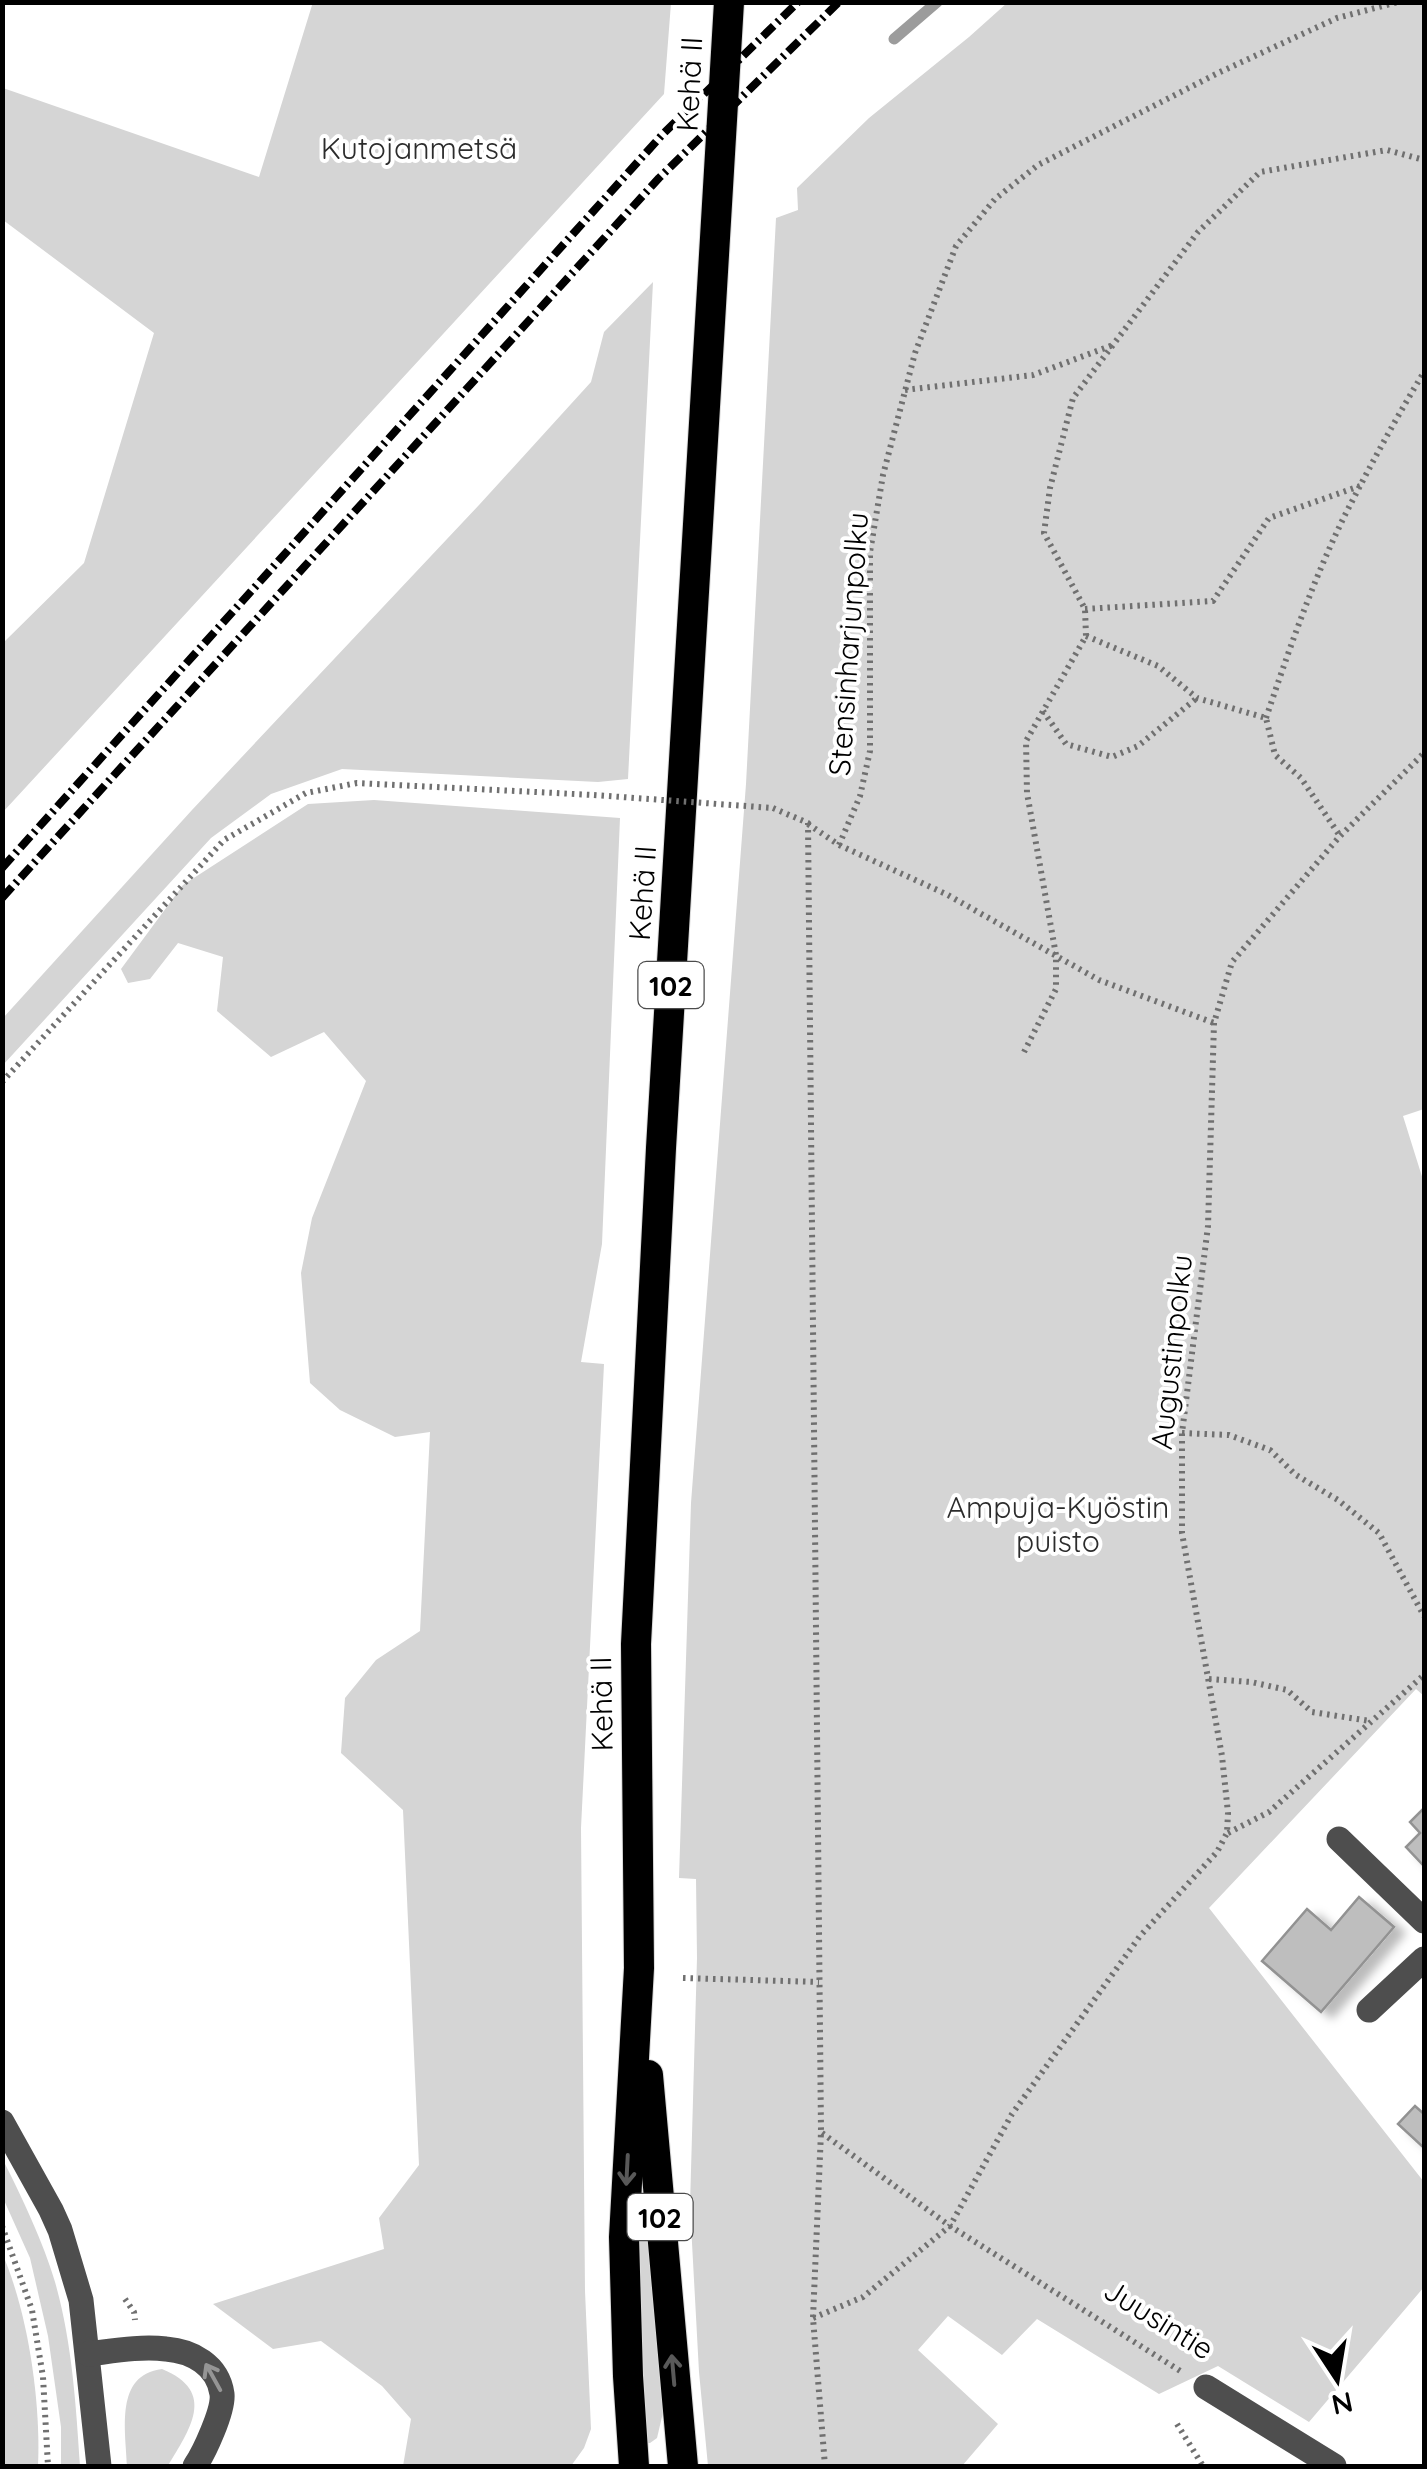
<svg xmlns="http://www.w3.org/2000/svg" width="1427" height="2469" font-family="Quicksand,sans-serif">
<style>
.green{fill:#d5d5d5}
.lines{fill:none;stroke-linecap:round;stroke-linejoin:round}
.stream{stroke:#9c9c9c;stroke-width:11}
.building{fill:#bebebe;stroke:#929292;stroke-width:2.5;filter:url(#shadow)}
.highway-casing{stroke:#dbdbdb;stroke-width:32}
.path{stroke:#707070;stroke-width:6;stroke-dasharray:2.5 5;stroke-linecap:butt}
.minor{stroke:#4e4e4e;stroke-width:25}
.highway{stroke:#000;stroke-width:30}
.rail{stroke:#000;stroke-width:8;stroke-dasharray:15 5 2.5 5;stroke-linecap:butt}
.path-bridge{stroke:#707070;stroke-width:6;stroke-dasharray:2.5 5;stroke-linecap:butt}
.oneway{stroke:#595959}
.oneway2{stroke:#959595}
.labels{text-anchor:middle;dominant-baseline:central;stroke-width:8;stroke-linejoin:round;paint-order:stroke}
.shield{fill:#fff;stroke:#4c4c4c;stroke-width:2.5}
.shield-label{font-size:28px;font-weight:bold;fill:#000}
.street-label{font-size:30px;fill:#000;stroke:#fff}
.park-label{font-size:30px;fill:#2c2c2c;stroke:#fff}
</style>
<defs>
<filter id="shadow"><feDropShadow dx="11" dy="6" stdDeviation="5" flood-color="#0004"/></filter>
</defs>
<rect width="100%" height="100%" fill="#fff"/>
<g class="green">
<path d="M 313,2 L 671,3 L 664,94 L 3,812 L 3,643 L 84,563 L 154,333 L 3,220 L 3,88 L 259,177 Z"/>
<path d="M 1007,3 L 1424,3 L 1424,1109 L 1403,1116 L 1424,1183 L 1424,1696 L 1416,1689 L 1209,1908 L 1424,2182 L 1424,2287 L 1309,2422 L 1218,2366 L 1159,2394 L 1037,2319 L 1002,2355 L 948,2316 L 918,2350 L 998,2424 L 962,2466 L 708,2466 L 699,2372 L 690,2206 L 697,1958 L 696,1879 L 679,1878 L 691,1503 L 746,784 L 776,218 L 798,210 L 797,188 L 869,118 L 969,37 Z"/>
<path d="M 653,282 L 628,779 L 598,782 L 342,769 L 271,794 L 211,838 L 3,1065 L 3,1018 L 192,810 L 479,505 L 591,382 L 604,332 Z"/>
<path d="M 374,800 L 620,818 L 602,1244 L 581,1362 L 604,1364 L 581,1828 L 585,2291 L 591,2429 L 584,2448 L 571,2466 L 403,2466 L 411,2419 L 382,2386 L 321,2341 L 273,2349 L 213,2304 L 384,2249 L 379,2218 L 419,2165 L 403,1810 L 341,1753 L 345,1698 L 376,1660 L 420,1631 L 430,1432 L 395,1437 L 340,1410 L 310,1383 L 301,1273 L 312,1218 L 366,1081 L 324,1032 L 271,1057 L 217,1011 L 223,957 L 178,943 L 150,979 L 128,983 L 121,969 L 183,885 L 308,804 Z"/>
<path d="M 3,2160 C 21,2195 44,2244 55,2282 C 72,2341 76,2405 80,2466 L 61,2466 L 61,2427 L 48,2336 L 30,2258 L 3,2198 Z"/>
<path d="M 644,2238 L 648,2241 L 665,2404 L 657,2438 L 650,2443 L 644,2443 L 636,2246 L 640,2239 Z"/>
<path d="M 2,2253 C 28,2312 41,2402 38,2466 L 3,2466 Z"/>
<path d="M 162,2369 C 218,2392 189,2430 168,2466 L 127,2466 C 126,2431 114,2375 162,2369 Z"/>
</g>
<g class="lines">
<path class="stream" d="M 894,39 L 937,2"/>
</g>
<g class="building">
<path d="M 1424,1808 L 1424,1866 L 1406,1847 L 1420,1833 L 1410,1822 Z"/>
<path d="M 1359,1897 L 1394,1927 L 1321,2012 L 1262,1961 L 1307,1909 L 1331,1930 Z"/>
<path d="M 1415,2106 L 1424,2114 L 1424,2148 L 1398,2124 Z"/>
</g>
<g class="lines">
<defs>
<g id="highway">
<path d="M 648,2075 L 683,2466"/>
<path d="M 634,2466 L 628,2376 L 624,2237 L 639,1968 L 636,1644 L 661,1148 L 729,2"/>
</g>
</defs>
<use href="#highway" class="highway-casing"/>
<g class="path">
<path d="M 905,390 L 1033,375 L 1113,345"/>
<path d="M 1085,609 L 1213,601 L 1269,518 L 1360,486"/>
<path d="M 1086,636 L 1158,666 L 1197,698 L 1266,718 L 1275,755 L 1301,778 L 1340,836"/>
<path d="M 1043,711 L 1066,744 L 1112,757 L 1138,746 L 1197,698"/>
<path d="M 1266,718 C 1289,650 1313,580 1345,515 C 1370,466 1396,418 1424,372"/>
<path d="M 773,808 L 808,823 L 821,2132 L 813,2318 L 825,2466"/>
<path d="M 808,824 L 839,845 L 946,894 L 1099,980 L 1214,1023"/>
<path d="M 839,845 L 860,796 L 870,751 L 870,552 L 883,475 L 915,353 L 956,246 L 995,199 L 1038,165 L 1218,73 L 1337,18 L 1398,2"/>
<path d="M 1024,1052 L 1056,989 L 1056,955 L 1027,793 L 1026,741 L 1086,636 L 1085,609 L 1044,533 L 1050,488 L 1073,398 L 1198,232 L 1260,172 L 1387,150 L 1424,160"/>
<path d="M 2,1082 L 224,840 L 306,793 L 357,783 L 594,795"/>
<path d="M 1182,1433 L 1229,1435 L 1270,1450 L 1296,1475 L 1338,1500 L 1379,1533 L 1424,1616"/>
<path d="M 1209,1679 L 1251,1682 L 1287,1690 L 1312,1712 L 1370,1721"/>
<path d="M 1228,1833 L 1269,1812 L 1424,1675"/>
<path d="M 683,1978 L 819,1982"/>
<path d="M 822,2133 L 950,2226 L 1182,2372"/>
<path d="M 2,2226 L 32,2310 L 43,2377 L 48,2466"/>
<path d="M 125,2299 L 134,2312 L 135,2320"/>
<path d="M 813,2318 L 863,2297 L 950,2226 L 1012,2114 L 1140,1936 L 1217,1852 L 1227,1833 L 1228,1813 L 1222,1756 L 1182,1533 L 1182,1433 L 1208,1226 L 1214,1023 L 1232,962 L 1340,836 L 1424,753"/>
<path d="M 1177,2424 L 1203,2466"/>
</g>
<g class="minor">
<path d="M 1339,1839 L 1424,1921"/>
<path d="M 1369,2010 L 1424,1959"/>
<path d="M 2,2122 L 51,2210 L 60,2230 L 81,2300 L 99,2466"/>
<path d="M 88,2354 C 113,2351 140,2346 166,2349 C 192,2351 218,2365 222,2394 C 224,2410 204,2453 195,2466"/>
<path d="M 1206,2387 L 1334,2466"/>
</g>
<use href="#highway" class="highway"/>
<g class="rail">
<path d="M 2,868 L 662,135 L 798,2"/>
<path d="M 2,898 L 659,178 L 839,2"/>
</g>
<path class="path-bridge" d="M 594,795 L 773,808"/>
</g>
<defs><path id="oneway-shaft" d="M-6 0H5M1.5-3L5.5 0L1.5 3" fill="none" stroke-width="1.6" stroke-linecap="round" stroke-linejoin="round" transform="scale(2.5)"/></defs>
<g class="oneway">
<use href="#oneway-shaft" transform="translate(627 2170) rotate(93)"/>
<use href="#oneway-shaft" transform="translate(673 2370) rotate(-95)"/>
</g>
<use class="oneway2" href="#oneway-shaft" transform="translate(213 2377) rotate(-119)"/>
<g class="labels">
<g class="shield">
<rect x="638.5" y="962" width="65" height="46" rx="8"/>
<rect x="627.5" y="2194" width="65" height="46" rx="8"/>
</g>
<g class="shield-label">
<text x="671" y="985">102</text>
<text x="660" y="2217">102</text>
</g>
<g class="street-label">
<text transform="translate(689 84) rotate(-87)">Kehä II</text>
<text transform="translate(848 644) rotate(-86)">Stensinharjunpolku</text>
<text transform="translate(642 893) rotate(-86)">Kehä II</text>
<text transform="translate(1171 1352) rotate(-84)">Augustinpolku</text>
<text transform="translate(601 1704) rotate(-91)">Kehä II</text>
<text transform="translate(1159 2319) rotate(32)">Juusintie</text>
</g>
<g class="park-label">
<text x="419" y="148">Kutojanmetsä</text>
<text x="1058" y="1507">Ampuja-Kyöstin<tspan x="1058" dy="34">puisto</tspan></text>
</g>
</g>
<rect width="1427" height="2469" fill="none" stroke="#000000" stroke-width="10"/>
<g transform="translate(1337 2379) rotate(168)" stroke="#ffffff" stroke-width="8" paint-order="stroke">
<path d="M0-8L18 38L0 25L-18 38Z" fill="#000000"/>
<text y="-15" font-size="28" font-weight="bold" text-anchor="middle" fill="#000000">N</text>
</g>
</svg>
